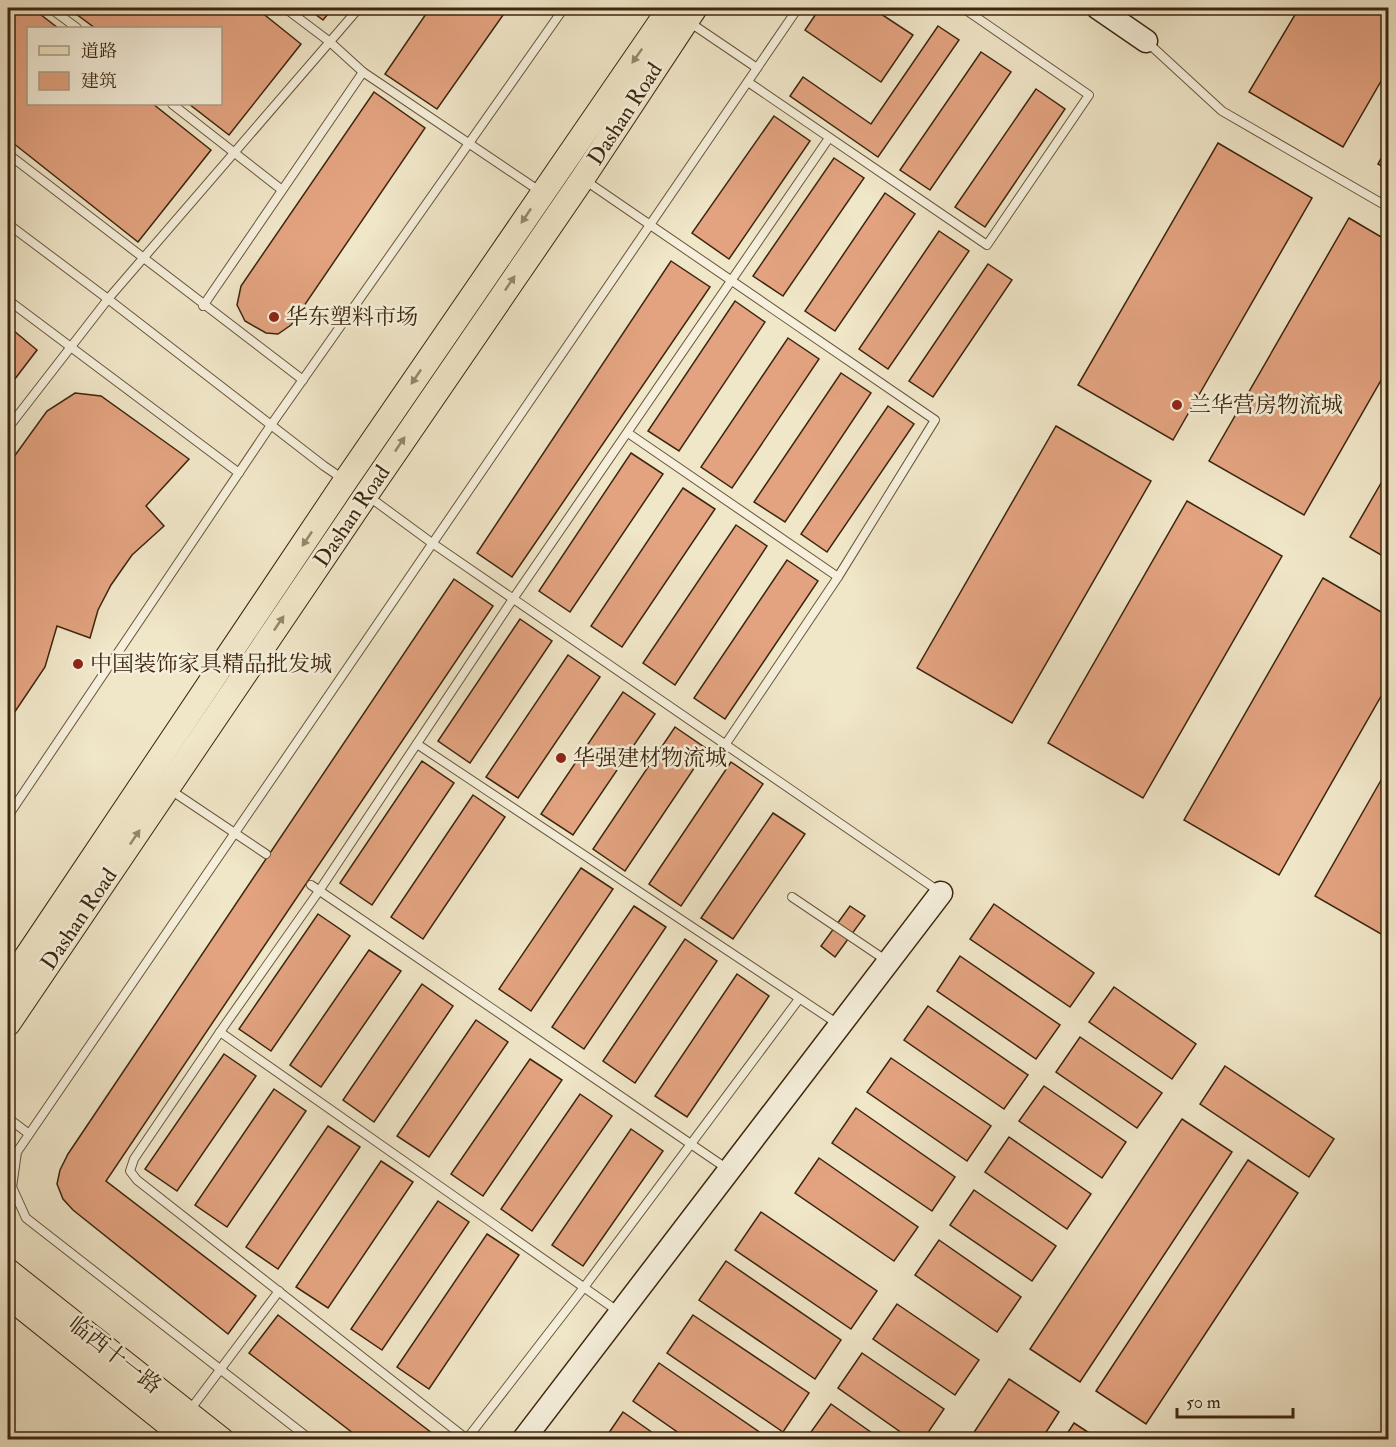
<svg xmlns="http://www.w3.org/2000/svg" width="1396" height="1447" font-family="'IM FELL Double Pica','Noto Serif SC',serif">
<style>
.building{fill:#e3a380;stroke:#3c260e;stroke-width:1.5}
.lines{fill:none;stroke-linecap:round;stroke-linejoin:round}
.lane-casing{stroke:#69563c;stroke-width:10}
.secondary-casing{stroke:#3c260e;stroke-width:25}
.primary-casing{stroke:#3c260e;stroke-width:26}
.lane{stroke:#f5efdb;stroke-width:8}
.secondary{stroke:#f5efdb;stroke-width:22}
.primary{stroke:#f0e6c8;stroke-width:24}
.oneway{fill:#96866b}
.poi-dot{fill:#8f2418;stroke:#f5efdb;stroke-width:2}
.labels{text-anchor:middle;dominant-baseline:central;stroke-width:5;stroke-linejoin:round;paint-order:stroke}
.street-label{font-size:22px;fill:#3c260e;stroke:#f5efdb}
.poi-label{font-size:22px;fill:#3c260e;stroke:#f5efdb;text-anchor:start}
</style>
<rect width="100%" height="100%" fill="#f0e6c8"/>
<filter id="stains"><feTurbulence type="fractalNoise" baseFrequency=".00333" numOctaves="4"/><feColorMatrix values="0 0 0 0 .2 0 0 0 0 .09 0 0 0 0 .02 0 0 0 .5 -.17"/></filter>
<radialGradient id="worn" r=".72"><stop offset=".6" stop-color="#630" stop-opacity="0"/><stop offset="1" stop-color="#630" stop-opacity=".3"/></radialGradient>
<g class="building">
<path d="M 8,8 L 32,8 L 58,28 L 28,28 L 28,104 L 153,104 L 211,150 L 138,242 L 8,139 Z"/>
<path d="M 68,8 L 256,8 L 301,44 L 229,135 L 189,104 L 220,104 L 220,28 L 95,28 Z"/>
<path d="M 307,8 L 333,8 L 323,20 Z"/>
<path d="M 430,8 L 508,8 L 437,109 L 385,74 Z"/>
<path d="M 820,8 L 872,8 L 913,35 L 881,82 L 805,30 Z"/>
<path d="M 1299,8 L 1388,8 L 1388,69 L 1343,147 L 1249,92 Z"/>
<path d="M 938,26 L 959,40 L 878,157 L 790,96 L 803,77 L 871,124 Z"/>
<path d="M 981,52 L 1011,72 L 930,190 L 900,170 Z"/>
<path d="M 1036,89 L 1065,109 L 985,227 L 955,207 Z"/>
<path d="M 374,92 L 425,128 L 291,325 L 278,334 L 266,333 L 245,321 L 237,305 L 241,286 Z"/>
<path d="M 774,116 L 810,141 L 729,259 L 692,233 Z"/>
<path d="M 1218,143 L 1312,198 L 1173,440 L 1078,385 Z"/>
<path d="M 1388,146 L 1388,170 L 1378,164 Z"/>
<path d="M 834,158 L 864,178 L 783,296 L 753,276 Z"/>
<path d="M 885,193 L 915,214 L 835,331 L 805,311 Z"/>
<path d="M 1349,218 L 1388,241 L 1388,368 L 1304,515 L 1209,461 Z"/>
<path d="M 939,231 L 969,251 L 888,369 L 859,349 Z"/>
<path d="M 671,261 L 710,287 L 512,577 L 477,553 Z"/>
<path d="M 988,264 L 1012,280 L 933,397 L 909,381 Z"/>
<path d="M 735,301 L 765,322 L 679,451 L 648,431 Z"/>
<path d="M 8,326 L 37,350 L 8,388 Z"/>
<path d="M 788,338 L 819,359 L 732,488 L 701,467 Z"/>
<path d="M 841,373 L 871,393 L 785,522 L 754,502 Z"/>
<path d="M 75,393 L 101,396 L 189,459 L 146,506 L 164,526 L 132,555 L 111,585 L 98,610 L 90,638 L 57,626 L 45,667 L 8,722 L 8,465 L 47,411 Z"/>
<path d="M 888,406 L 914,424 L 827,552 L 801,534 Z"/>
<path d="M 1056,426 L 1151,481 L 1012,723 L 917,668 Z"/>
<path d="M 631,453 L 663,474 L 570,612 L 539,591 Z"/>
<path d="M 1388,471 L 1388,559 L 1350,537 Z"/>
<path d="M 683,488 L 715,509 L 622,647 L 591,626 Z"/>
<path d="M 1187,501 L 1282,556 L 1143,798 L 1048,743 Z"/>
<path d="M 736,525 L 767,546 L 675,685 L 643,663 Z"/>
<path d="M 787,560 L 818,581 L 725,719 L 694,698 Z"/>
<path d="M 1323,578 L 1388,616 L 1388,684 L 1279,875 L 1184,820 Z"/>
<path d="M 454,579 L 493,606 L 106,1181 L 256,1296 L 228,1334 L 73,1210 L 63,1199 L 57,1184 L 60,1170 L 68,1154 Z"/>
<path d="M 520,619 L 552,641 L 470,763 L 438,741 Z"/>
<path d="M 568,655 L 600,677 L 518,798 L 486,777 Z"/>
<path d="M 623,692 L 655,714 L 573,835 L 541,814 Z"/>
<path d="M 675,727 L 707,749 L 625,871 L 593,849 Z"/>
<path d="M 422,761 L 454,783 L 372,905 L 340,883 Z"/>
<path d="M 731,762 L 763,784 L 681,906 L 649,884 Z"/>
<path d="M 1388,768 L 1388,938 L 1315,896 Z"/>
<path d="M 473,795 L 505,817 L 423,939 L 391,917 Z"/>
<path d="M 773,813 L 805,834 L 733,939 L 701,918 Z"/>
<path d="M 581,868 L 613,889 L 531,1011 L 499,989 Z"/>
<path d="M 994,904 L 1094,973 L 1070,1007 L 970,939 Z"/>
<path d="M 634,906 L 666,927 L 584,1049 L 552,1027 Z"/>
<path d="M 850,906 L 865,916 L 835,957 L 821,946 Z"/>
<path d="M 318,914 L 350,936 L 271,1051 L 239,1029 Z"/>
<path d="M 685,939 L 717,961 L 635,1083 L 603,1061 Z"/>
<path d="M 369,950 L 401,971 L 321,1087 L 290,1065 Z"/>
<path d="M 960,956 L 1060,1025 L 1036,1059 L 937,991 Z"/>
<path d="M 737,974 L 769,996 L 687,1117 L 655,1096 Z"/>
<path d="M 422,984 L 453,1006 L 374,1122 L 343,1100 Z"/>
<path d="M 1114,987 L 1196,1044 L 1172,1079 L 1089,1022 Z"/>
<path d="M 928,1006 L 1028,1075 L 1004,1109 L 904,1040 Z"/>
<path d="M 476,1020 L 508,1042 L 429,1157 L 397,1136 Z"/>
<path d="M 1080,1037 L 1162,1093 L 1137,1128 L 1056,1072 Z"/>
<path d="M 224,1054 L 256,1076 L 177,1191 L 145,1169 Z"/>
<path d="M 891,1058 L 991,1126 L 967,1161 L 867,1092 Z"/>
<path d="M 530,1059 L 562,1080 L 483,1196 L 451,1174 Z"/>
<path d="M 1225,1066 L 1334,1139 L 1309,1177 L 1200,1104 Z"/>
<path d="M 1044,1086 L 1126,1142 L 1102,1178 L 1019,1121 Z"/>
<path d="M 274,1089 L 306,1111 L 227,1227 L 195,1205 Z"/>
<path d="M 580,1094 L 612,1116 L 532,1231 L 501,1209 Z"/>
<path d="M 856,1108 L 955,1177 L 932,1211 L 832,1143 Z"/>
<path d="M 1182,1119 L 1232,1152 L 1080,1382 L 1030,1349 Z"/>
<path d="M 328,1126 L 360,1147 L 278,1269 L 246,1247 Z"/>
<path d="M 631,1129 L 663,1151 L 583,1266 L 552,1245 Z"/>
<path d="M 1009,1137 L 1091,1194 L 1067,1229 L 985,1172 Z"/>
<path d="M 819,1158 L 918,1227 L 894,1261 L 795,1193 Z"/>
<path d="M 1248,1160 L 1298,1193 L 1146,1424 L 1096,1391 Z"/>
<path d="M 381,1161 L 413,1182 L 328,1308 L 296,1287 Z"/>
<path d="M 974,1190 L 1056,1246 L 1032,1281 L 950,1225 Z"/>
<path d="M 438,1201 L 469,1222 L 382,1350 L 351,1329 Z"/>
<path d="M 761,1212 L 877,1291 L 851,1329 L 735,1250 Z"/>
<path d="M 487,1234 L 519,1255 L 429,1389 L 397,1367 Z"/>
<path d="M 939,1240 L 1021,1297 L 997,1332 L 915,1275 Z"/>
<path d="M 726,1261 L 841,1340 L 815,1379 L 699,1300 Z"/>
<path d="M 897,1304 L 979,1360 L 955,1395 L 873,1339 Z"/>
<path d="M 278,1315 L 441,1440 L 362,1440 L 249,1353 Z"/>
<path d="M 693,1315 L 809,1393 L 783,1432 L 667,1353 Z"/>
<path d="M 862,1353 L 944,1409 L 923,1440 L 912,1440 L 838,1388 Z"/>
<path d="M 659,1363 L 771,1440 L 689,1440 L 633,1401 Z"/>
<path d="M 1009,1379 L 1059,1412 L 1041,1440 L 969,1440 Z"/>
<path d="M 831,1404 L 882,1440 L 806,1439 Z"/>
<path d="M 623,1412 L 663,1440 L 604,1440 Z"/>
<path d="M 1074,1423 L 1100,1440 L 1063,1440 Z"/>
</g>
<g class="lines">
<defs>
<g id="lane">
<path d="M 50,8 L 77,28"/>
<path d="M 285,8 L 330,42 L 363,72 L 541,192"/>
<path d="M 689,22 L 757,68"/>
<path d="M 1147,42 L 1222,111 L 1388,207"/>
<path d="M 748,82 L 987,245 L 1089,95 L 963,8"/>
<path d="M 172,104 L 282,190"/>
<path d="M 8,154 L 303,380"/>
<path d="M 586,181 L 935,420 L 838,577 L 725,745"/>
<path d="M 8,224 L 108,299 L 324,466 L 343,479"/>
<path d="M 8,300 L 239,473"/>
<path d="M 203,306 L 363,72"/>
<path d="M 8,428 L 108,299 L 359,8"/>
<path d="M 628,433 L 838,577"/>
<path d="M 368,496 L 432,543 L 940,892"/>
<path d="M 417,744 L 838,1024"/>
<path d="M 169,789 L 266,854"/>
<path d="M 8,816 L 271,425 L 564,8"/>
<path d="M 311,885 L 726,1168"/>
<path d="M 792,897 L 887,961"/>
<path d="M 220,1032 L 619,1312"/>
<path d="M 8,1118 L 29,1134"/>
<path d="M 190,1410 L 279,1291"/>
<path d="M 311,1440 L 26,1218 L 12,1187 L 17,1152 L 798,8"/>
<path d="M 466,1440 L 585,1286 L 799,999"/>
<path d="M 468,1440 L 137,1180 L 130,1171 L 134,1159 L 220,1032 L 319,891 L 513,599 L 829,138"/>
</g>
<g id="secondary">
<path d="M 1098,8 L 1146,41"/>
<path d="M 523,1440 L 941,893"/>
</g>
<g id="primary">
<path d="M 8,984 L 346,480 L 670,8"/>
<path d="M 8,1024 L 366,495 L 583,178 L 695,8"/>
<path d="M 8,1271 L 222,1440"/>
<path d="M 8,1296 L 188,1440"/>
</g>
</defs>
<use href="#lane" class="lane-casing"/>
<use href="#secondary" class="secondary-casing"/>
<use href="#primary" class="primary-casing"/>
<use href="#lane" class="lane"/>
<use href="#secondary" class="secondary"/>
<use href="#primary" class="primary"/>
</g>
<defs><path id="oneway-solid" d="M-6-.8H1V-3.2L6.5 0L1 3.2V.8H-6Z" transform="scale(1.5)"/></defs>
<g class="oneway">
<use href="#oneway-solid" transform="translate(637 56) rotate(125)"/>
<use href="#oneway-solid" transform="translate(526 216) rotate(124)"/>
<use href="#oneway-solid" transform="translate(510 283) rotate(-56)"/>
<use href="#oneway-solid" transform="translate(416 377) rotate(124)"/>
<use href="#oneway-solid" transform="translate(400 444) rotate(-56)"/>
<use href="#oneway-solid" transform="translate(307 539) rotate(124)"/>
<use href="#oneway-solid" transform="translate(279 623) rotate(-56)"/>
<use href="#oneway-solid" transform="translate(135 837) rotate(-56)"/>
</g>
<g class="poi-dot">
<circle cx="274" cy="317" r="6"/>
<circle cx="1177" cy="405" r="6"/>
<circle cx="78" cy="664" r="6"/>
<circle cx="561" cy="758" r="6"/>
</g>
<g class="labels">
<g class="street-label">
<text transform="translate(625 114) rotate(-57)">Dashan Road</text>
<text transform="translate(352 516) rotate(-56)">Dashan Road</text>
<text transform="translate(79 919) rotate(-56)">Dashan Road</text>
<text transform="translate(115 1355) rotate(38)">临西十一路</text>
</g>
<g class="poi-label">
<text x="286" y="317">华东塑料市场</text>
<text x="1189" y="405">兰华营房物流城</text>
<text x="90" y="664">中国装饰家具精品批发城</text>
<text x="573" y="758">华强建材物流城</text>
</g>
</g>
<rect width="1396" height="1447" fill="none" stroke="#f0e6c8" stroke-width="30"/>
<rect x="9" y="9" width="1378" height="1429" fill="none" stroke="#3c260e" stroke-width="3"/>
<rect x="15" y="15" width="1366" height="1417" fill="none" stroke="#3c260e" stroke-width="1.5"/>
<rect x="27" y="27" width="195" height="78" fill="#f5efdb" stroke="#ab9f89" stroke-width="1.5"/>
<rect x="39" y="46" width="30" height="9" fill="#f0e6c8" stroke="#ab9f89" stroke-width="1.5"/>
<text x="81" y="57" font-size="18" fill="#3c260e">道路</text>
<rect x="39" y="72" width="30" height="18" fill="#e3a380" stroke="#ab9f89" stroke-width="1.5"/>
<text x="81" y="87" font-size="18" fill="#3c260e">建筑</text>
<path d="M1177 1408v9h116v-9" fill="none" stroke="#3c260e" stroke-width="3"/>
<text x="1186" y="1408" font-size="18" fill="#3c260e" stroke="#f5efdb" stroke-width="4.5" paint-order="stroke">50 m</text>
<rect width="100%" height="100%" filter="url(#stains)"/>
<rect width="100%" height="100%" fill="url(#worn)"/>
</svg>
